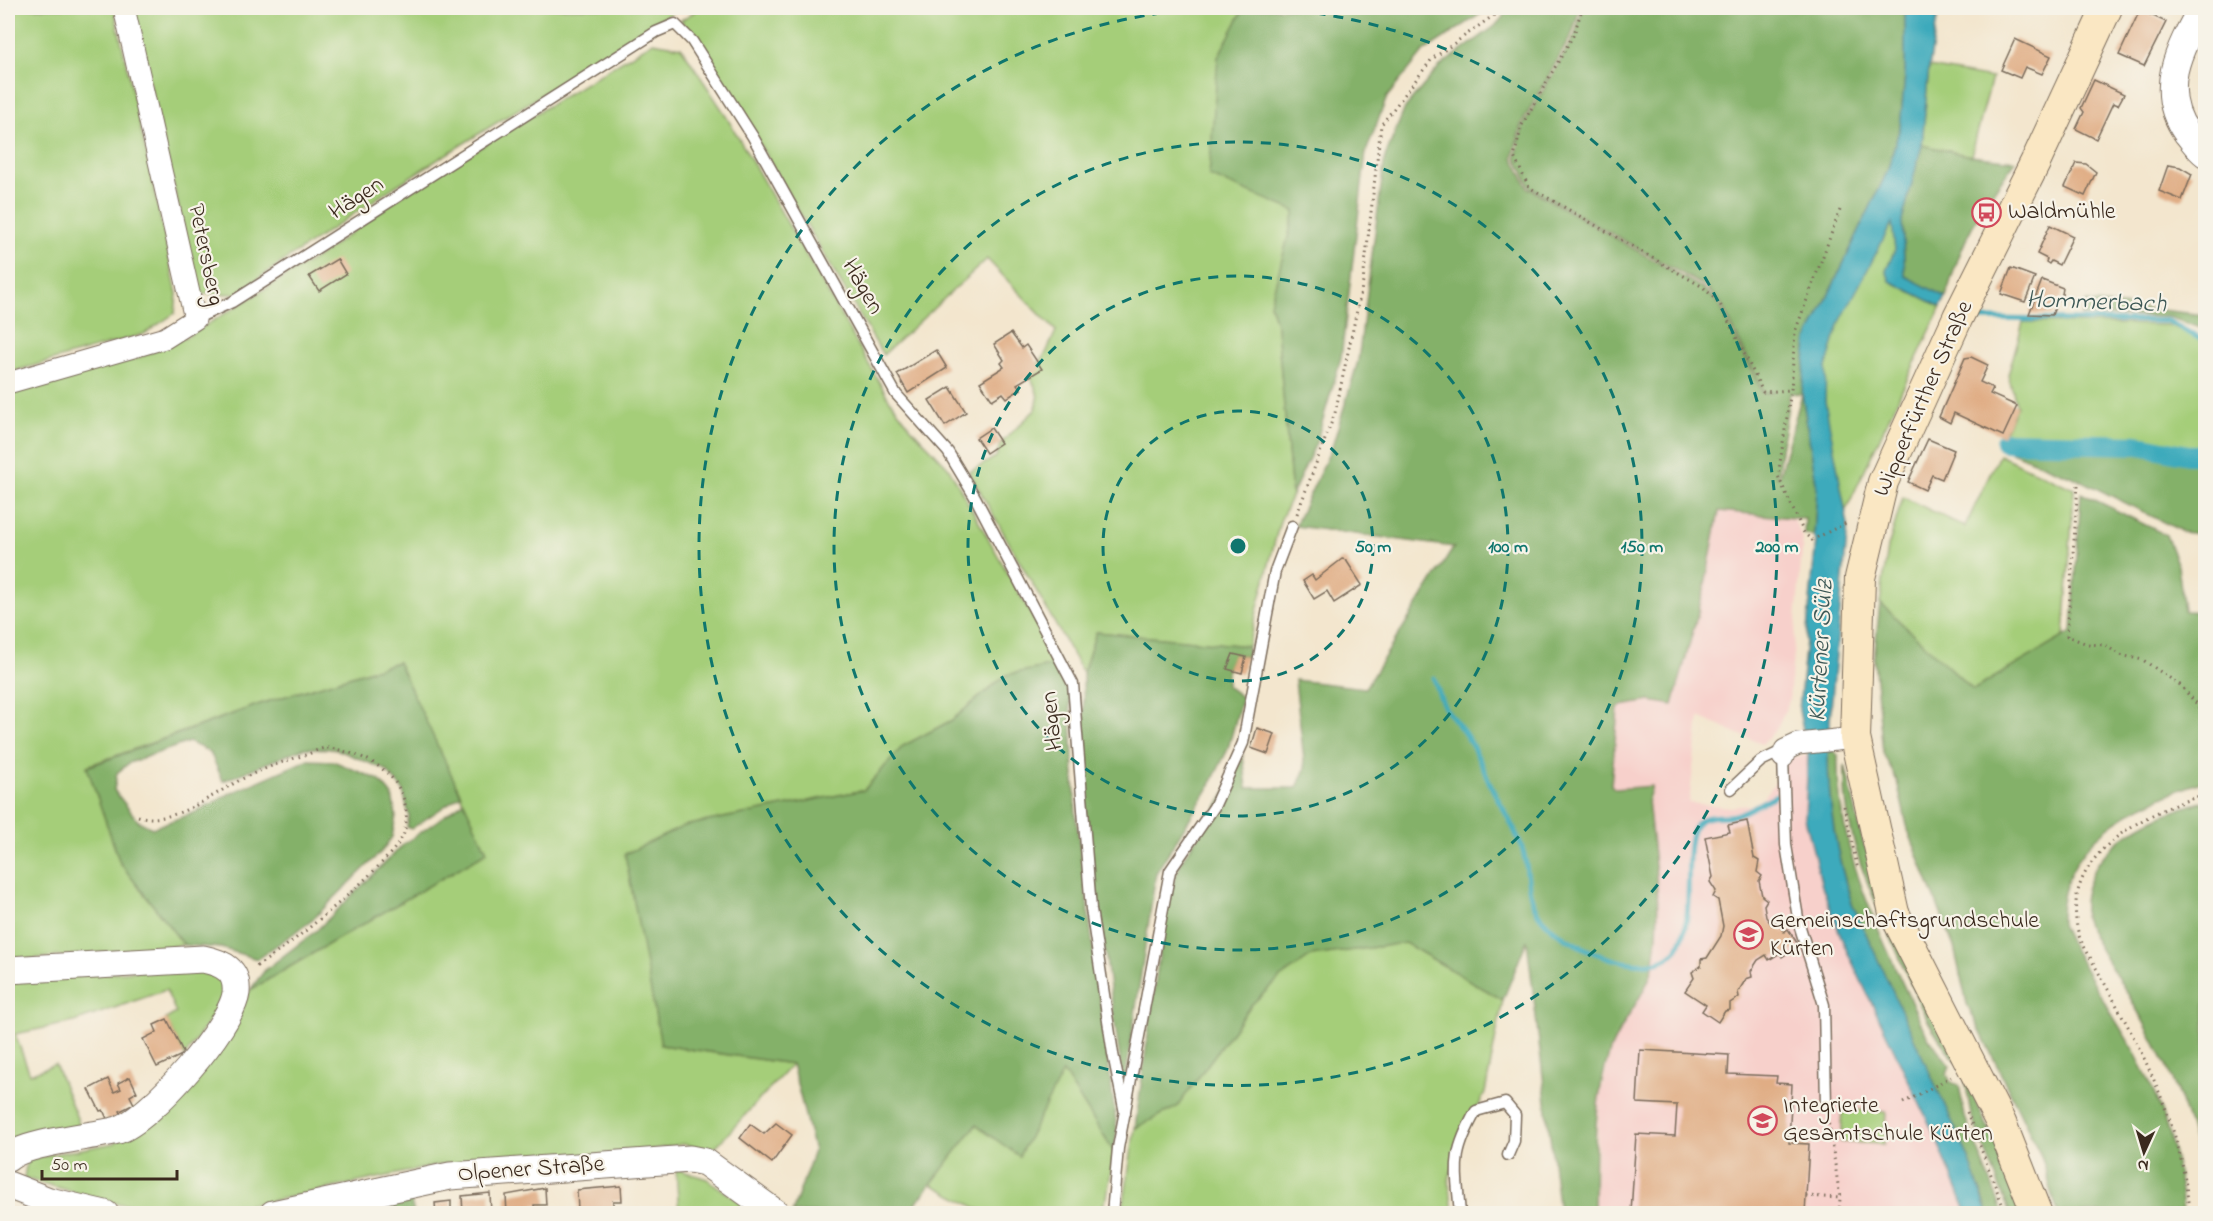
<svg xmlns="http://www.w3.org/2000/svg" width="2213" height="1221" font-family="'Indie Flower',sans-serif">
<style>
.built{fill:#f7d0cb}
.green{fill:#a5ce79;stroke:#707c4c;stroke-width:1.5}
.forest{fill:#84b169;stroke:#606e44;stroke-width:1.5;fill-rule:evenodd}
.water{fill:#3daabc;stroke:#3c6a6d;stroke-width:1.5}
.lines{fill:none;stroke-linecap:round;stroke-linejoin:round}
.stream{stroke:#3daabc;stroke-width:5}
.canal{stroke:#3daabc;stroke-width:20}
.building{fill:#e0ad85}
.service-casing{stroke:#7b6c5c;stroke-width:13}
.minor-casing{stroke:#7b6c5c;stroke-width:23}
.tertiary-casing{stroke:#7b6c5c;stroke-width:29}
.secondary-casing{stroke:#7b6c5c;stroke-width:32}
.path{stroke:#7b6c5c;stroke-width:3;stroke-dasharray:1.5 4.5;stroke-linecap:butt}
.service{stroke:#fff;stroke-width:10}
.minor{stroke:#fff;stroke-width:21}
.tertiary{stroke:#fff;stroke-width:27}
.secondary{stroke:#fae7c3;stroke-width:30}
.ring{fill:none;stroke:#0f766e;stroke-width:3;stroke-dasharray:10 8}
.labels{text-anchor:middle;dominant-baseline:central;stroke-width:4.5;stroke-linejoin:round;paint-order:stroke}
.street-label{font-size:24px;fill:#3b2a1e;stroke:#f7f3e8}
.poi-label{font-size:24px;fill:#3b2a1e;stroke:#f7f3e8;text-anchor:start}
.water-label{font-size:26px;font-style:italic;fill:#3c5755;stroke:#f7f3e8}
.centre{fill:#0f766e;stroke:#f7f3e8;stroke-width:3}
.ring-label{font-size:18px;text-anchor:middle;font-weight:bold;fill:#0f766e;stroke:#f7f3e8;stroke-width:4.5;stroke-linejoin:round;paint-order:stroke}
</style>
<rect width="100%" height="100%" fill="#f7f3e8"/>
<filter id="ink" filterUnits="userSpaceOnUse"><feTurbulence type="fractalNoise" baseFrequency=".0167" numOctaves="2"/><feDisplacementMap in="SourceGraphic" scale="12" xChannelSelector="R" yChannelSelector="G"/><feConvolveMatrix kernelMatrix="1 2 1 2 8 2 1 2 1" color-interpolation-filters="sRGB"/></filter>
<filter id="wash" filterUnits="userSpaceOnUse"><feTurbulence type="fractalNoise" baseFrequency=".008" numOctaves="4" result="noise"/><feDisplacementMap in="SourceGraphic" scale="24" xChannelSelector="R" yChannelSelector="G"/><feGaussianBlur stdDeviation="1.35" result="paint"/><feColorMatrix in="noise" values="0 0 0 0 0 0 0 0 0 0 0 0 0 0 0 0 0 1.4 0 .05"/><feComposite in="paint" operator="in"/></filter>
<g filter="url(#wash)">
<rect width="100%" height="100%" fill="#f3e6ce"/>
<path class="built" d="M 1719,511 L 1793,518 L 1803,539 L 1789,701 L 1778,727 L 1762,744 L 1699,717 L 1689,803 L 1731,807 L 1751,805 L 1763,798 L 1776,782 L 1777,759 L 1808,755 L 1805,818 L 1845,947 L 1936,1138 L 1967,1213 L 1594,1214 L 1599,1100 L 1611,1049 L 1652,786 L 1614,789 L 1611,785 L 1618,709 L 1621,706 L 1650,701 L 1673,705 L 1704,590 Z"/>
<g class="green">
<path d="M 8,8 L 114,8 L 177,294 L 175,313 L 144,334 L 8,373 Z"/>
<path d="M 132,8 L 680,8 L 394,187 L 235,294 L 199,294 Z"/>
<path d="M 700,8 L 1244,8 L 1218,57 L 1296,211 L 1270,304 L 1277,327 L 1292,495 L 1280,521 L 1248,646 L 1096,632 L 1083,673 L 969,472 L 996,457 L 1001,443 L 1035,410 C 1041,397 1036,388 1030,376 L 1046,353 L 1056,331 L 987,259 L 883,355 L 736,104 L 681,20 Z"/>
<path d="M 653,42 L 681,47 L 723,111 L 889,399 L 912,429 L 948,467 L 1059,664 L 1006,675 L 952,720 L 903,746 L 864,790 L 684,826 L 661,1045 L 792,1064 L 711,1152 L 683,1144 L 632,1153 L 448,1163 L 266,1202 L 215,1210 L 161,1210 L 109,1202 L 24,1178 L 27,1159 L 115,1143 L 235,1023 L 250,990 L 487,852 L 398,662 L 260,704 L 87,766 L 120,863 L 184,945 L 8,961 L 8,392 L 138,358 L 188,336 L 318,257 L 405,193 Z"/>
<path d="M 1929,67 L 1992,78 L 1971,156 L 1922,145 Z"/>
<path d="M 1893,221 L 1895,250 L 1886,270 L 1890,281 L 1941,307 L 1845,512 C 1838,471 1819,406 1826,367 C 1835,315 1869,267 1893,221 Z"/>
<path d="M 2023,322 L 2168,325 L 2205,339 L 2205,450 L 2189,449 L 2140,439 L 2003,436 L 2017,406 L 2008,375 Z"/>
<path d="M 1999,455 L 2074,489 L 2064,637 L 1973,690 L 1880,603 L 1888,547 L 1903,497 L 1965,527 Z"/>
<path d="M 1405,943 L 1503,1000 L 1485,1093 L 1456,1152 L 1449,1180 L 1453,1213 L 1118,1214 L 1124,1202 L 1135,1128 L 1177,1107 L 1251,1005 L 1280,978 L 1311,956 Z"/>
<path d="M 190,967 L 225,979 L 225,998 L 185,1056 L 166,1019 L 176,1013 L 166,990 L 74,1022 L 15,1034 L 30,1074 L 55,1064 L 81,1128 L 8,1143 L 8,980 Z"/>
<path d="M 1063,1071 L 1114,1152 L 1107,1197 L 1099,1213 L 986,1213 L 931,1184 L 976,1125 L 1019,1156 Z"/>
<path d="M 1843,1109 L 1886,1112 L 1884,1144 L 1841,1142 Z"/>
<path d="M 676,1169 L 707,1179 L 755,1213 L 679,1213 Z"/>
</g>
<g class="forest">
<path d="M 1244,8 L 1490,8 L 1424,51 L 1387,97 L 1366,152 L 1341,358 L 1316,443 L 1292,495 L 1277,327 L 1270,304 L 1295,211 L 1209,176 L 1218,57 Z"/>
<path d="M 1511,8 L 1576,8 L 1579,11 L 1572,34 L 1521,125 L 1513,157 L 1528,188 L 1702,288 L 1719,304 L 1763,394 L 1774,392 L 1764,392 L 1721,303 L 1704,286 L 1530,187 L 1516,157 L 1523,126 L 1575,35 L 1582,11 L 1579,8 L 1905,8 L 1905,75 L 1900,127 L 1887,172 L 1807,340 L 1802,393 L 1817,489 L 1814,536 L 1804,533 L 1805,519 L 1719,511 L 1704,590 L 1673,705 L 1650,701 L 1621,706 L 1618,709 L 1611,785 L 1615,789 L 1652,786 L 1648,799 C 1653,854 1664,911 1653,966 C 1648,992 1619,1025 1610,1051 C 1592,1103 1595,1160 1594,1213 L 1559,1213 L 1527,940 L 1503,1000 L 1405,943 L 1311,956 L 1280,978 L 1251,1005 L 1177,1107 L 1135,1128 L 1167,899 L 1182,860 L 1223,798 L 1243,756 L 1247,788 L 1297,788 L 1305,769 L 1295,680 L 1365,688 L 1454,547 L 1295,526 L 1332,447 L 1358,361 L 1385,157 L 1405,108 L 1439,67 L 1495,26 ZM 1790,393 L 1802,394 L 1779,476 L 1777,476 Z"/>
<path d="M 1922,145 L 1971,156 L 2016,161 C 1979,209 1962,238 1946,297 L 1905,277 L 1902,220 Z"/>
<path d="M 2086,302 L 2205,315 L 2205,330 L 2169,317 L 2082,315 Z"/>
<path d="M 2002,448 L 2138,450 L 2188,460 L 2205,460 L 2205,535 L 2183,532 L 2082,481 Z"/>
<path d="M 2081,493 L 2166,535 L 2178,566 L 2184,611 L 2205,612 L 2205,781 C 2138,802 2058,840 2061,923 C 2061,934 2125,1034 2135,1053 C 2161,1100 2180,1160 2183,1213 L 2058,1213 L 2042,1158 L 1967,1004 L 1954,947 L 1908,830 L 1897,781 L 1883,753 L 1874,659 L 1880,603 L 1973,690 L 2072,632 Z"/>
<path d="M 1096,632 L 1248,646 L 1247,657 L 1234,654 L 1227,669 L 1227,686 L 1242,697 L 1228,749 L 1208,789 L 1156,873 L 1124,1088 L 1086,816 L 1083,673 Z"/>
<path d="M 398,662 L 461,795 L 411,829 L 407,827 L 409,816 L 403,790 L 386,770 L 336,749 L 304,748 L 223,781 L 210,752 L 189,742 L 129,763 L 117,773 L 114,790 L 138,821 L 152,828 L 196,812 L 229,794 L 307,760 L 333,761 L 379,780 L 392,795 L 396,816 L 392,837 L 382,851 L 310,922 L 257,959 L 221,948 L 184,945 L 120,863 L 87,767 L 260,704 Z"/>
<path d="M 1059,664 L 1070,699 L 1076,817 L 1117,1130 L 1114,1152 L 1063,1072 L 1019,1156 L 976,1125 L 909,1213 L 792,1213 L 814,1151 L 792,1064 L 661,1045 L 625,854 L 684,826 L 864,790 L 903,746 L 952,720 L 1006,675 Z"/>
<path d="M 1833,751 L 1838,755 C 1835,852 1883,938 1921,1024 L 1930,1040 L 1950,1065 L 1947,1075 L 1950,1082 L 1959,1085 L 1965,1117 L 2003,1213 L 1988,1213 L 1982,1194 L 1852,903 C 1835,852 1828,805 1828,752 Z"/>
<path d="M 1845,765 L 1863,842 L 1958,1063 C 1929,1032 1915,995 1899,956 C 1872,895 1841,833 1845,765 Z"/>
<path d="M 2205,801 L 2206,1213 L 2205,1214 C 2202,1134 2168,1063 2129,996 C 2120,981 2085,929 2084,916 C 2079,848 2150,816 2205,801 Z"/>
<path d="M 464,802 L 487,852 L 250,990 L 265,970 L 317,930 L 404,844 Z"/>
<path d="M 1965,1079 L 2008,1169 L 2023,1213 L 2010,1213 L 1971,1115 Z"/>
<path d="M 409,1193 L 414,1213 L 328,1213 Z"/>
</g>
<path class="water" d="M 1905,8 L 1939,8 L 1929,67 L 1922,145 L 1902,221 L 1905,276 L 1946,297 L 1941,307 L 1890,281 L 1886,270 L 1895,250 L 1892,223 L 1840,322 L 1826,367 L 1825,401 L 1848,525 L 1829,730 L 1832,751 L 1828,752 C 1828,805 1835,853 1852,903 L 1968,1156 L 1988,1213 L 1967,1213 L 1936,1138 L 1845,947 L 1822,886 L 1805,818 L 1808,755 L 1799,710 L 1816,541 L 1814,536 L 1817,489 L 1802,393 L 1807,340 L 1887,172 L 1900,127 L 1905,75 Z"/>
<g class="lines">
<g class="stream">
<path d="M 1980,319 L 2168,321 L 2206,342"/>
<path d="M 1434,678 C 1437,688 1440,699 1445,708 C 1452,718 1461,727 1467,737 C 1477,753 1485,772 1493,790 C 1504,810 1516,830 1523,851 C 1530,875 1525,894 1540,916 C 1561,945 1649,985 1676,950 C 1700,918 1677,833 1701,820 C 1711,814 1725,818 1736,815 C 1751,810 1763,801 1777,795"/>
</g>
<path class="canal" d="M 2005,442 L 2139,445 L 2188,455 L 2206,455"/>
</g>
<g id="blocks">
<g class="building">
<path d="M 2140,10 L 2166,22 L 2144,66 L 2119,55 Z"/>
<path d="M 2015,39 L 2051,56 L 2042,74 L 2025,67 L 2020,78 L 2001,70 Z"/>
<path d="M 2094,80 L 2124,94 L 2118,105 L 2113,103 L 2096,139 L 2076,129 L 2084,112 L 2081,108 Z"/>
<path d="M 2076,163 L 2086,164 L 2096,172 L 2085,196 L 2065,187 Z"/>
<path d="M 2168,165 L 2180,167 L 2192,174 L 2182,200 L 2159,191 Z"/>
<path d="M 2050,225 L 2073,236 L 2059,265 L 2051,261 L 2049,264 L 2046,262 L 2047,259 L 2037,254 Z"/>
<path d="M 337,259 L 346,274 L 319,291 L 309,276 Z"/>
<path d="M 2011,268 L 2035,277 L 2025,302 L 2001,294 Z"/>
<path d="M 2042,280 L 2063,288 L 2061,300 L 2058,299 L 2052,315 L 2029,314 Z"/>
<path d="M 1011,333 L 1022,348 L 1026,345 L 1042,369 L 1017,384 L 1021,389 L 1007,398 L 1003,393 L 992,400 L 980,382 L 1004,367 L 1001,363 L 1004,360 L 994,344 Z"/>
<path d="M 936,350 L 947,368 L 908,393 L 897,374 Z"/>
<path d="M 1971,357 L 1988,365 L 1980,382 L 1993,388 L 1990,394 L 2017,406 L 2003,436 L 1954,413 L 1950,423 L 1939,417 L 1965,358 Z"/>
<path d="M 950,387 L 966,412 L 945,426 L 929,400 Z"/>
<path d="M 991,428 L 1001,443 L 986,453 L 976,438 Z"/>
<path d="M 1928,439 L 1954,450 L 1942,479 L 1932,475 L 1925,490 L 1908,482 Z"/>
<path d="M 1342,559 L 1346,560 L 1362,585 L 1334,603 L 1327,591 L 1314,599 L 1303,581 L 1312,575 L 1315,580 Z"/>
<path d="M 1233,654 L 1246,657 L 1242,673 L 1227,669 Z"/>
<path d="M 1257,728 L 1275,734 L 1268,754 L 1251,748 Z"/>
<path d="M 1747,821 L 1754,858 L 1759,861 L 1757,872 L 1762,876 L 1759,881 L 1762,896 L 1767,900 L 1764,905 L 1766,917 L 1772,925 L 1777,922 L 1784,932 L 1788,929 L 1799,946 L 1782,957 L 1780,953 L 1769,960 L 1766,955 L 1758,960 L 1751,971 L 1752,977 L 1746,979 L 1738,992 L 1739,997 L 1730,1003 L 1730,1010 L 1725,1011 L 1718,1022 L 1702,1011 L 1706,1005 L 1685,991 L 1694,978 L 1692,972 L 1701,966 L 1701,959 L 1707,958 L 1721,936 L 1723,926 L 1718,900 L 1713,897 L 1716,891 L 1710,882 L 1713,877 L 1705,837 L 1730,832 L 1728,825 Z"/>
<path d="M 167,1019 L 184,1054 L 157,1067 L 143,1039 L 157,1032 L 154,1025 Z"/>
<path d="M 1640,1050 L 1729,1055 L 1728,1074 L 1777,1076 L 1776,1083 L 1792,1084 L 1789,1143 L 1809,1144 L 1805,1214 L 1631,1213 L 1636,1134 L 1675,1136 L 1677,1105 L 1637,1103 Z"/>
<path d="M 130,1077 L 137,1092 L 130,1096 L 134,1104 L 120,1111 L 123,1116 L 109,1123 L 103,1110 L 100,1111 L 89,1089 L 108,1079 L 114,1092 L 121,1089 L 118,1083 Z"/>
<path d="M 776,1123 L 792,1135 L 772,1163 L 740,1138 L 750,1124 L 764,1134 Z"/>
<path d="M 621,1186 L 622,1201 L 613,1201 L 613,1211 L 578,1211 L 577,1190 Z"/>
<path d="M 545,1188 L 546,1205 L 534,1205 L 534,1214 L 507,1214 L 506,1195 Z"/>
<path d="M 490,1193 L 491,1214 L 463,1214 L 462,1196 Z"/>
<path d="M 451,1201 L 451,1214 L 436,1214 L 435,1203 Z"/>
</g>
</g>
</g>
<g filter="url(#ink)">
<use href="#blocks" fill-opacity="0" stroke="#7b6c5c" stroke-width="1.5"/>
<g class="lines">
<defs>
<g id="service">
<path d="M 195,319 L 232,302 L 656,32 L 675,24 L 692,41 L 753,137 L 896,394 L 948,452 L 975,497 L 1073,684 L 1091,909 L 1113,1054 L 1125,1113"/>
<path d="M 1783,757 L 1786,845 L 1799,924 L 1824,1005 L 1826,1105"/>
<path d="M 1731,789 L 1761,761 L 1784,750"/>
<path d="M 1112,1214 L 1118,1148 L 1170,871 L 1214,807 L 1243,743 L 1275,571 L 1292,526"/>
<path d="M 1460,1214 C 1456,1165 1451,1156 1476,1111 L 1505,1103 L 1515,1115 L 1514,1141 L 1508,1155"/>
</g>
<g id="minor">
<path d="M 8,383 L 165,338 L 195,319 L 124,8"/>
<path d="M 1783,757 L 1785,750 L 1798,744 L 1855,738"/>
</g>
<g id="tertiary">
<path d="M 2202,8 C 2180,48 2156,90 2187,133 C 2193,140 2198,148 2206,154"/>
<path d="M 8,970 L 203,959 C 223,963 238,970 236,993 C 232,1026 150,1120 118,1130 C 92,1137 25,1142 8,1158"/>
<path d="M 8,1185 L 49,1201 L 105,1214"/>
<path d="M 273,1214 L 450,1176 L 690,1159 L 705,1162 L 777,1214"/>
</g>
<path id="secondary" d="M 2037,1214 L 2001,1123 L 1894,913 L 1855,738 L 1860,578 L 1883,482 L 1958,317 L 2036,161 L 2107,8"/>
</defs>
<use href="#service" class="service-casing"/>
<use href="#minor" class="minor-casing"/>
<use href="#tertiary" class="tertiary-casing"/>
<use href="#secondary" class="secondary-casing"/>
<g class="path">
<path d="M 1577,8 L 1581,12 L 1574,34 L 1522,125 L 1514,157 L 1529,187 L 1703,287 L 1720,304 L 1763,392 L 1791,390"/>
<path d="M 683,15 L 690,8"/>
<path d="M 1840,210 L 1795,332 L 1791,390 L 1778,476 L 1804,533 L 1812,540 L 1848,522"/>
<path d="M 2078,485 L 2067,636 L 2087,644 L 2105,645 L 2120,655 L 2143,660 L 2180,685 L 2203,711 L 2206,721"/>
<path d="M 1297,514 L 1335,413 L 1363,282 L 1381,125 L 1432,59 L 1504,8"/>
<path d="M 1844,806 L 1858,870"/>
<path d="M 138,816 C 174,826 211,795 242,779 C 262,769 284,761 305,755 C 312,753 320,748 327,748 C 337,748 357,755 366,759 C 395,772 413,801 404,833 C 397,859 280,955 253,968"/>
<path d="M 1903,1103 L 1951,1077"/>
<path d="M 1967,1112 L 2006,1214"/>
<path d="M 1828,1117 L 1840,1198"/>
<path d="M 1806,1196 L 1840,1198 L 1839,1214"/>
<path d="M 2189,1214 C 2183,1113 2127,1025 2080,939 C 2055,858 2140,814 2206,794"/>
</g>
<use href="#service" class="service"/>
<use href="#minor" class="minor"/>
<use href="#tertiary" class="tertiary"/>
<use href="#secondary" class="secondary"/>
</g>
</g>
<g class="ring">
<circle cx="1238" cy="546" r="135"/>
<circle cx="1238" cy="546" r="270"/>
<circle cx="1238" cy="546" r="404"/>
<path d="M1262 8A539 539 0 1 1 1214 8"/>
</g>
<defs>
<symbol id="bus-ring" viewBox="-11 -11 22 22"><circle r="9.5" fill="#f7f3e8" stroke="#d1495b" stroke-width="1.5"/><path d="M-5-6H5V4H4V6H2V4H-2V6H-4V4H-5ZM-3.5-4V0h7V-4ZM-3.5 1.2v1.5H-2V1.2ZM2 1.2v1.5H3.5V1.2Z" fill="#d1495b"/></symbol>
<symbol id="school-ring" viewBox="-11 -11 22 22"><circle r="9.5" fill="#f7f3e8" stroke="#d1495b" stroke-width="1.5"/><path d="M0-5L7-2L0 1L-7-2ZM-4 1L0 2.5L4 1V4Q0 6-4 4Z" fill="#d1495b"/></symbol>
</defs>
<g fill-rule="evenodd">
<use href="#bus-ring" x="1970" y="196" width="33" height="33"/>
<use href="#school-ring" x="1732" y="918" width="33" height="33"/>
<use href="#school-ring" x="1746" y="1104" width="33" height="33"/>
</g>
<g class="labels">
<g class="street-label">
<text transform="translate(357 199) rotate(-33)">Hägen</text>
<text transform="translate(205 255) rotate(78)">Petersberg</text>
<text transform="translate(862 287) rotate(60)">Hägen</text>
<text transform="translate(1924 399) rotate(-66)">Wipperfürther Straße</text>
<text transform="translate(1053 721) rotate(-96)">Hägen</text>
<text transform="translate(531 1170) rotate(-4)">Olpener Straße</text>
</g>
<g class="poi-label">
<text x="2008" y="212">Waldmühle</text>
<text x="1770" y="921">Gemeinschaftsgrundschule<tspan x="1770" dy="28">Kürten</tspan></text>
<text x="1783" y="1106">Integrierte<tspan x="1783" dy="28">Gesamtschule Kürten</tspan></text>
</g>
<g class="water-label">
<text transform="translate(2096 303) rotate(2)">Hommerbach</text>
<text transform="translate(1822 651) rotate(-87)">Kürtener Sülz</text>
</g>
</g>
<circle cx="1238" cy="546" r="9" class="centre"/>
<g class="ring-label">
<text x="1373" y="552">50 m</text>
<text x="1508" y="552">100 m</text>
<text x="1642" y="552">150 m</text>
<text x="1777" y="552">200 m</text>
</g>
<rect width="2213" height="1221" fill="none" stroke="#f7f3e8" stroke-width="30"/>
<g transform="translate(2144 1152) rotate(184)" stroke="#f7f3e8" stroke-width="4.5" paint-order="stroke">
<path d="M0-4.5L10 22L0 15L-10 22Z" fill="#3b2a1e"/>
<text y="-9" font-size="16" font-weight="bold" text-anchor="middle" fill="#3b2a1e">N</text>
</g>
<path d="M42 1170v9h135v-9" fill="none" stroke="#3b2a1e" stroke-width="3"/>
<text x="51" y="1170" font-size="18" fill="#3b2a1e" stroke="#f7f3e8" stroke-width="4.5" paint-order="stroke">50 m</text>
</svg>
